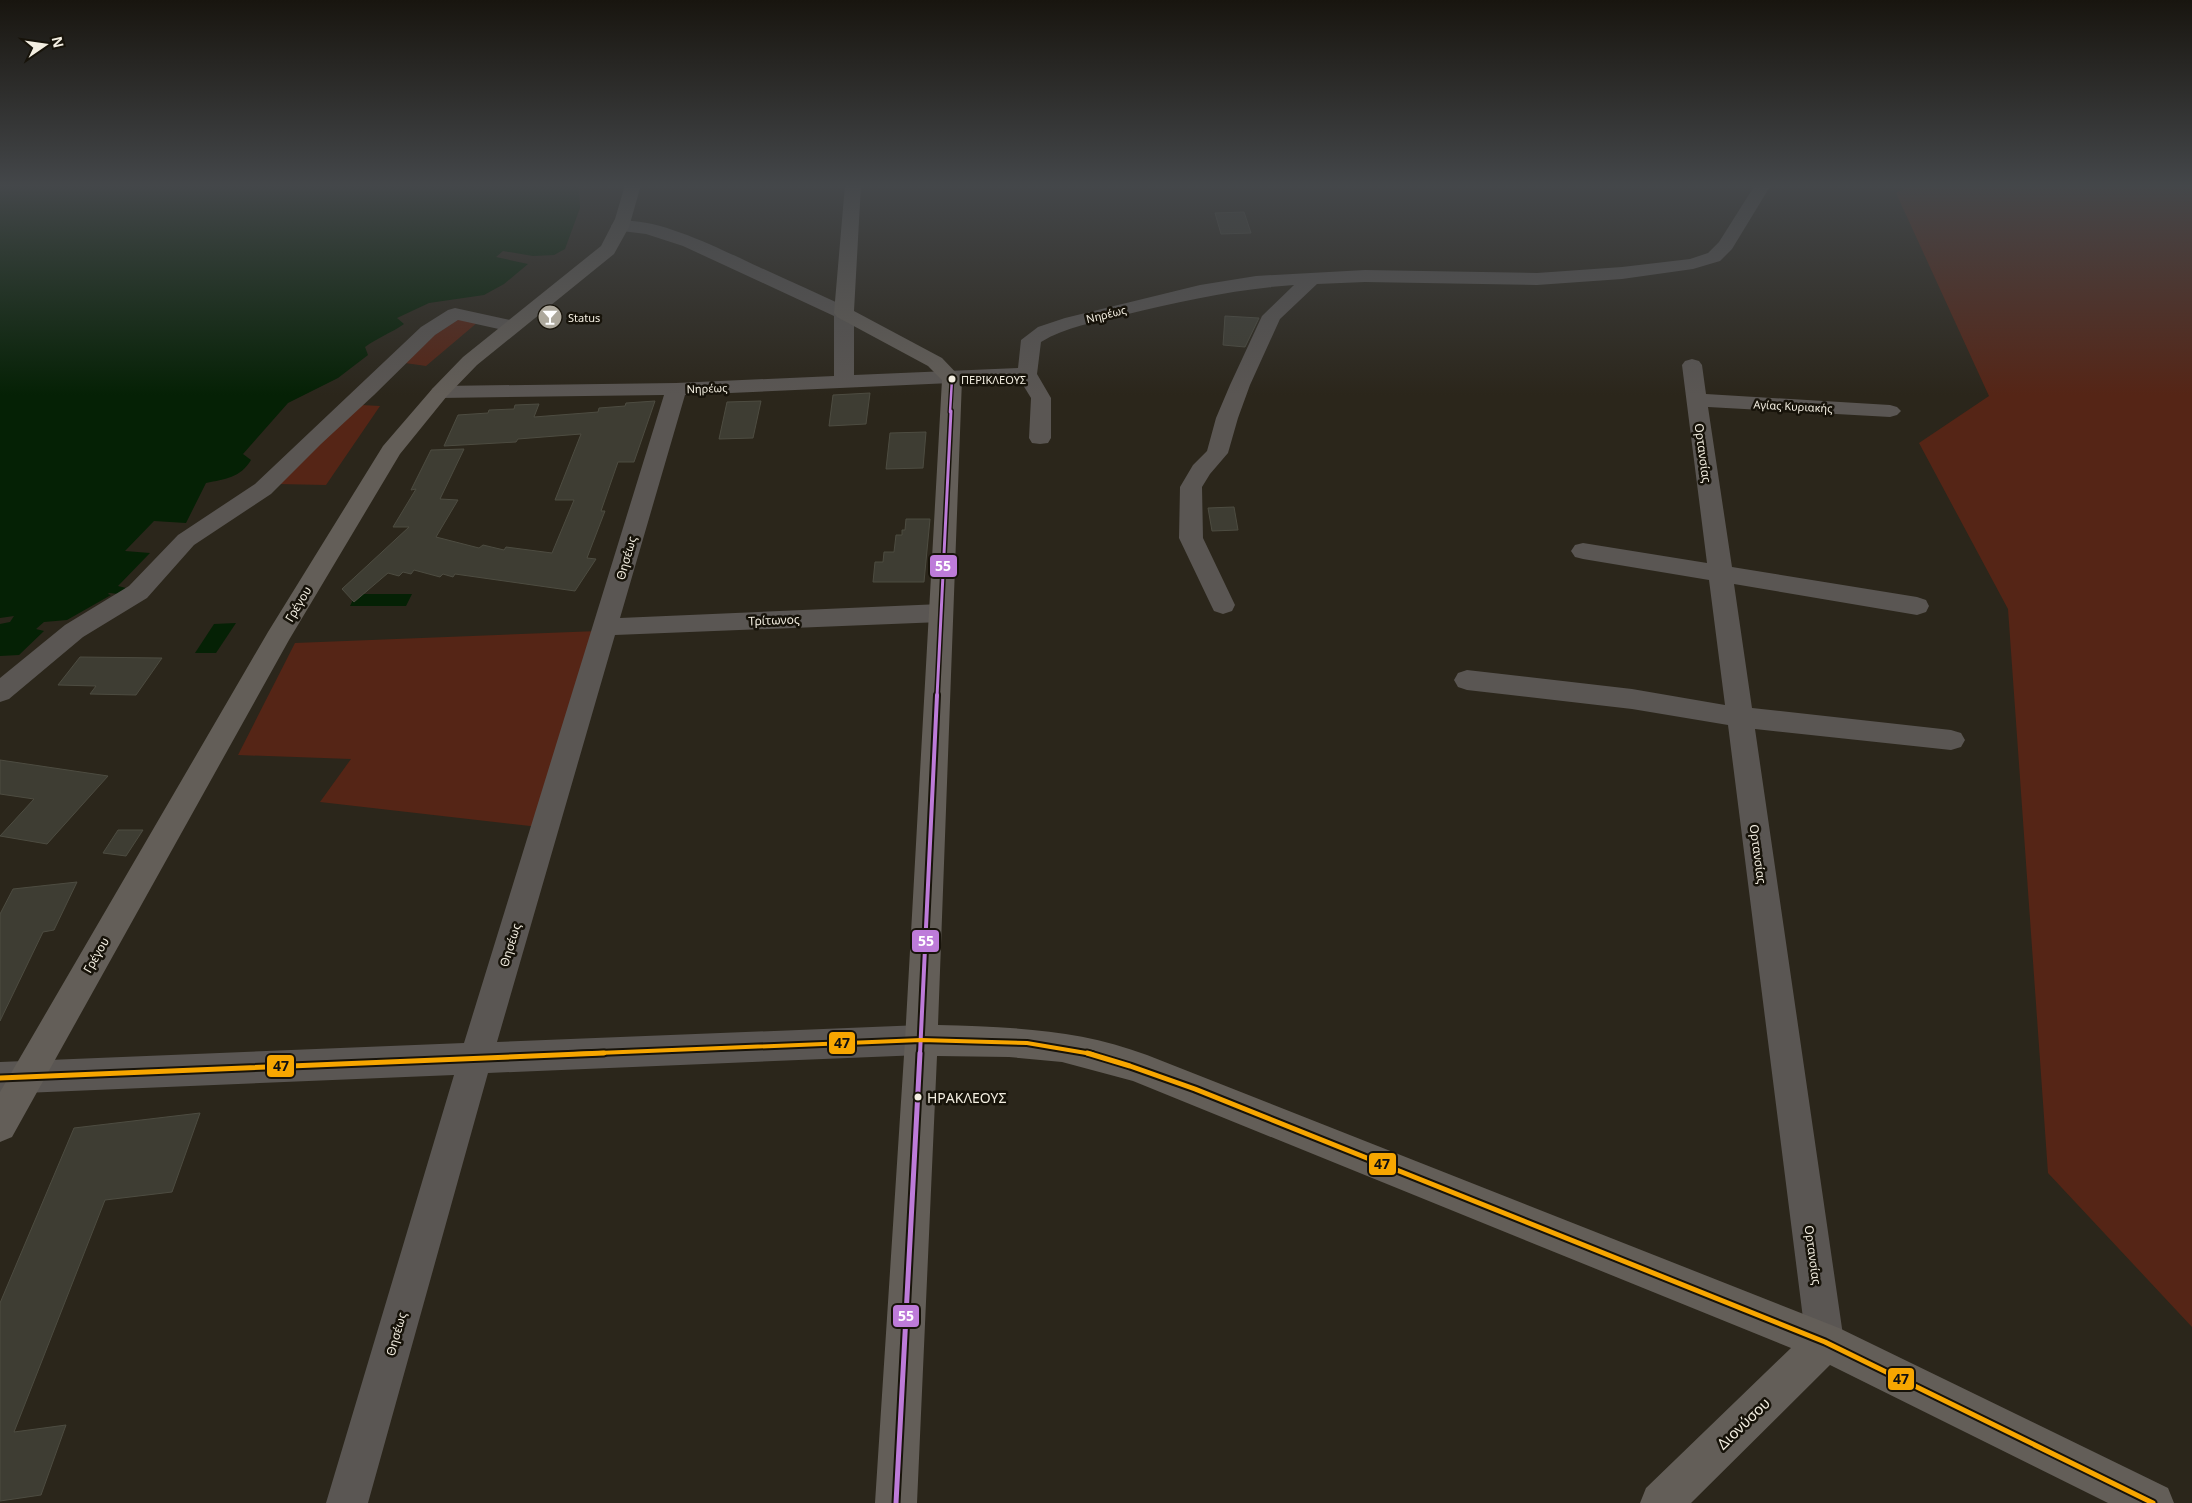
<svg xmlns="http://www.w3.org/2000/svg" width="2192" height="1503" font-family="'Noto Sans',sans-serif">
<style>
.green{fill:#552516}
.water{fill:#052105}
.building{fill:#3e3d33;stroke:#4d4c41}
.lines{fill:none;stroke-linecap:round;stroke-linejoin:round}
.minor{fill:#5a5653;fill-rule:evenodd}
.major{fill:#635e58;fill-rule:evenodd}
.bus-1-far3-casing{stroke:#17130a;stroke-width:5}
.bus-1-far2-casing{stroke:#17130a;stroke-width:6}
.bus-1-far1-casing{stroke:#17130a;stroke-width:8}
.bus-1-casing{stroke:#17130a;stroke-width:9}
.bus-2-far1-casing{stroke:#17130a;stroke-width:8}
.bus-2-casing{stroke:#17130a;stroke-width:9}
.bus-1-far3{stroke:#bd7bd9;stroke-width:2.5}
.bus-1-far2{stroke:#bd7bd9;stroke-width:3}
.bus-1-far1{stroke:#bd7bd9;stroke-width:4}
.bus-1{stroke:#bd7bd9;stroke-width:5}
.bus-2-far1{stroke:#f7a600;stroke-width:4}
.bus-2{stroke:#f7a600;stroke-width:5}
.bus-dot{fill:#f3eee1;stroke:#17130a;stroke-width:2}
.labels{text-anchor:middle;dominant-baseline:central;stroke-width:5;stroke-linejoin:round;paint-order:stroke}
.far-street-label{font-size:11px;fill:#f3eee1;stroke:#17130a}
.far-poi-label{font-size:11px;fill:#f3eee1;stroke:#17130a;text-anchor:start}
.bus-label{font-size:11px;fill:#f3eee1;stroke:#17130a;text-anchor:start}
.street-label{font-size:12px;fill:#f3eee1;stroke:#17130a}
.near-bus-label{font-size:14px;fill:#f3eee1;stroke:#17130a;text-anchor:start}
.near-street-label{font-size:15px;fill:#f3eee1;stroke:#17130a}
.line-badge{stroke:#17130a;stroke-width:2}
.badge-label{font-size:14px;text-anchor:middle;font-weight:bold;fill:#fff}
.pale-badge-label{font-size:14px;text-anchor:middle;font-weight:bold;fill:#111}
</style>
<rect width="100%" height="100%" fill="#2b261b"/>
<g class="green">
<path d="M 1912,185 L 2192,185 L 2192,1327 L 2048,1173 L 2008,609 L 1919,443 L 1989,396 L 1896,193 Z"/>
<path d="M 462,317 L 478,322 L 426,366 L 405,363 L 433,336 Z"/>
<path d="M 361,405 L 380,406 L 326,485 L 277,484 Z"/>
<path d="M 598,631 L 539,827 L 320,802 L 351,759 L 238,755 L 295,643 Z"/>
</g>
<g class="water">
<path d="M 0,185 L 579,185 L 580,208 L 565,249 L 554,255 L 533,256 L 503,251 L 496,257 L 528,264 L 504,284 L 484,295 L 429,303 L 397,318 L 404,324 C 391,333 377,338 365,347 L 368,355 L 338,378 L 288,403 L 243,454 L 251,460 C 240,478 225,479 206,483 L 186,523 L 154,521 L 125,551 L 150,553 L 118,586 L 126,588 L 119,594 L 109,593 L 108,594 L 111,595 L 67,620 L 44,622 L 36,629 L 44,631 L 19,655 L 0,656 L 0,624 L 10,622 L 14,616 L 0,618 Z"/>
<path d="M 356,594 L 412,594 L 406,606 L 350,606 Z"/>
<path d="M 236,623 L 216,653 L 195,653 L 214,624 Z"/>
</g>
<g class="building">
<path d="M 1244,212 L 1251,233 L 1221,234 L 1215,213 Z"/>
<path d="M 1225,316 L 1259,318 L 1245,347 L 1223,345 Z"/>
<path d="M 870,393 L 866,424 L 829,426 L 833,395 Z"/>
<path d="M 655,401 L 634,462 L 618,462 L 601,511 L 605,511 L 587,558 L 596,559 L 575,591 L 455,574 L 453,577 L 443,574 L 440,577 L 414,570 L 411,574 L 403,572 L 399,576 L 388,573 L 354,602 L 342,589 L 409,527 L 393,527 L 416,489 L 411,490 L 431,450 L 464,449 L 440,499 L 458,500 L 436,537 L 479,548 L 483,545 L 504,550 L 506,547 L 552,553 L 574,500 L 555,500 L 581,434 L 518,439 L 516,442 L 444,446 L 458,415 L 488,413 L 489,410 L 514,409 L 515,405 L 539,404 L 534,417 L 598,412 L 599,408 L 625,406 L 626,403 Z"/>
<path d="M 761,401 L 753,438 L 719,439 L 727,402 Z"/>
<path d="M 926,432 L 923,468 L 886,469 L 890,433 Z"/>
<path d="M 1234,507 L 1238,530 L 1212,531 L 1208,508 Z"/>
<path d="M 906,519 L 930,519 L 924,582 L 873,582 L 875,562 L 883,562 L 884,552 L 894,552 L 896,535 L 902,535 L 902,530 L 905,530 Z"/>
<path d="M 80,657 L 162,658 L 136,695 L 90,694 L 96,686 L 58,685 Z"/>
<path d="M 0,760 L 108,776 L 47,844 L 0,836 L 34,799 L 0,794 Z"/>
<path d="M 118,830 L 143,830 L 126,856 L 103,853 Z"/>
<path d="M 77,882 L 54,930 L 43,932 L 0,1021 L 0,914 L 13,889 Z"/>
<path d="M 200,1113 L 172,1192 L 105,1200 L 14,1432 L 66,1425 L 41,1495 L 0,1501 L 0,1303 L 74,1128 Z"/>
</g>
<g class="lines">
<g class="minor">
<path d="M 1755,185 L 1771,185 L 1732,249 L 1720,261 L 1693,269 L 1622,279 L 1537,285 L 1365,282 L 1317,284 L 1280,319 L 1250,385 L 1238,418 L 1228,453 L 1210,474 L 1202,487 L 1203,538 L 1235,605 L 1232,611 L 1223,614 L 1214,611 L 1211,605 L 1179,538 L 1180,487 L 1193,465 L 1207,451 L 1216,418 L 1230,385 L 1262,316 L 1294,285 C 1236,289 1181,301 1124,315 C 1096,322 1065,327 1041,342 L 1037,374 L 1051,398 L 1051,438 L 1048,443 L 1040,444 L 1032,443 L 1029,438 L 1031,398 L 1020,380 L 685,395 L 620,618 L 941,604 L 950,607 L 953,613 L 950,619 L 941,622 L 615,635 L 497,1042 L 921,1025 L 933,1029 L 937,1040 L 933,1051 L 921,1055 L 488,1073 L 368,1503 L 326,1503 L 454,1075 L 0,1094 L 0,1062 L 464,1043 L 664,395 L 440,398 L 433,396 L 430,392 L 433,388 L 440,386 L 676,383 L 834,376 L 834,316 L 683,246 L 646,234 L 614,230 L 611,226 L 614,222 C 652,213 724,251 759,267 C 790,281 820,295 851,309 L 854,313 L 854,375 L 1018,368 L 1021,340 L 1038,327 L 1065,318 L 1200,285 L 1256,276 L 1365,270 L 1537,273 L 1622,267 L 1690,259 L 1708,253 L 1719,242 Z"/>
<path d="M 455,308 L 519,322 L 522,326 L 519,330 L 512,332 L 458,320 L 435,335 L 374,395 L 321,444 L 271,494 L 194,545 L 147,598 L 83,637 L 9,699 L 0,702 L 0,678 L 65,625 L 129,586 L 178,535 L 255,484 L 421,327 L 448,310 Z"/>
<path d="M 1692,359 L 1699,361 L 1702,365 L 1706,394 L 1890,405 L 1897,407 L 1901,411 L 1897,415 L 1890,417 L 1708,407 L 1732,567 L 1917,597 L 1926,600 L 1929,606 L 1926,612 L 1917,615 L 1734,584 L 1752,708 L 1951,730 L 1961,733 L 1965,740 L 1961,747 L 1951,750 L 1755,729 L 1844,1342 L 1839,1356 L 1825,1361 L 1811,1356 L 1806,1342 L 1728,725 L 1632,709 L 1467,690 L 1458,687 L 1454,680 L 1458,673 L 1467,670 L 1632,689 L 1725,705 L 1709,580 L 1583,559 L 1575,557 L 1571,551 L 1575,545 L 1583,543 L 1707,563 L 1682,365 L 1685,361 Z"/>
</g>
<g class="major">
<path d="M 625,185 L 641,185 L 629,227 L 614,254 L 477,365 L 447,396 L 400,454 L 289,640 L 12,1137 L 0,1142 L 0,1092 L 268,632 L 383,446 L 433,388 L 463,357 L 601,246 L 615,219 Z"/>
<path d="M 845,185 L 861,185 L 854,311 L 942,358 L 962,379 L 938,1025 C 1010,1027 1079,1029 1147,1055 L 1839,1328 L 2168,1488 L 2174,1503 L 2108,1503 L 1830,1365 L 1691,1503 L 1640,1503 L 1646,1488 L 1791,1348 L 1133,1081 L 1062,1062 L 1009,1057 L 937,1056 L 917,1503 L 875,1503 L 905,1040 L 942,380 L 928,366 L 837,317 L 834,313 Z"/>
</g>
<defs>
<path id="bus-1-far3" d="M 950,412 L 952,379"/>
<path id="bus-1-far2" d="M 937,697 L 951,411"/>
<path id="bus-1-far1" d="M 920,1054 L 937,695"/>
<path id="bus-1" d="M 896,1503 L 920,1053"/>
<path id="bus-2-far1" d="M 574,1054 L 921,1040 L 1027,1043 L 1092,1054"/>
<g id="bus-2">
<path d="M 1087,1053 L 1130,1066 L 1195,1089 L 1825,1342 L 2153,1503"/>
<path d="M 0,1078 L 604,1053"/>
</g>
</defs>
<use href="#bus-1-far3" class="bus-1-far3-casing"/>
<use href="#bus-1-far2" class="bus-1-far2-casing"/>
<use href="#bus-1-far1" class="bus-1-far1-casing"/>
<use href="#bus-1" class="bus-1-casing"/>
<use href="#bus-2-far1" class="bus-2-far1-casing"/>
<use href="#bus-2" class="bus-2-casing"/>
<use href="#bus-1-far3" class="bus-1-far3"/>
<use href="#bus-1-far2" class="bus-1-far2"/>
<use href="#bus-1-far1" class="bus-1-far1"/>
<use href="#bus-1" class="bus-1"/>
<use href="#bus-2-far1" class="bus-2-far1"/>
<use href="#bus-2" class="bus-2"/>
</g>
<linearGradient id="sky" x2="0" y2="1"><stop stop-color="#18150f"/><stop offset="0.47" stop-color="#44474a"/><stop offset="1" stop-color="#44474a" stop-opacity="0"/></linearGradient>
<rect width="2192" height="395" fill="url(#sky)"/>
<defs>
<symbol id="bar-disc" viewBox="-11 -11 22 22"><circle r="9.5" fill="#ada89c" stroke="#17130a"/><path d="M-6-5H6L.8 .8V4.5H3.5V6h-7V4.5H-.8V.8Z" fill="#fff"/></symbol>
</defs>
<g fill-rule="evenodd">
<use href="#bar-disc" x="536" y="303" width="28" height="28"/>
</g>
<g class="bus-dot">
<circle cx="952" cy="379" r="4.5"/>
<circle cx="918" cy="1097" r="4.5"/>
</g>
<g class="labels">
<g class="far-street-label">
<text transform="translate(1106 314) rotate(-14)">Νηρέως</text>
<text transform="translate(707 388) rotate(-2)">Νηρέως</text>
<text transform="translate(1793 406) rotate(3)">Αγίας Κυριακής</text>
</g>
<g class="far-poi-label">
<text x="568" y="317">Status</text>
</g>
<g class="bus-label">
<text x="961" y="379">ΠΕΡΙΚΛΕΟΥΣ</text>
</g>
<g class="street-label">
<text transform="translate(1703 453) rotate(82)">Ορτανσίας</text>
<text transform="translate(626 558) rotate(-74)">Θησέως</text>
<text transform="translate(298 604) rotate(-59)">Γρέγου</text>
<text transform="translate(774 620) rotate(-2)">Τρίτωνος</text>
<text transform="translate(1758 854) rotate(82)">Ορτανσίας</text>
<text transform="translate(510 945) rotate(-73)">Θησέως</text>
<text transform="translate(96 955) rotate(-60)">Γρέγου</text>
<text transform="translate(1813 1255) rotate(82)">Ορτανσίας</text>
<text transform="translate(396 1334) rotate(-74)">Θησέως</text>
</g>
<g class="near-bus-label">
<text x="927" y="1097">ΗΡΑΚΛΕΟΥΣ</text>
</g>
<g class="near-street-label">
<text transform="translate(1743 1423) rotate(-44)">Διονύσου</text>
</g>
</g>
<g class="line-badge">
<rect x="929" y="554" width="29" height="24" rx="5" fill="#bd7bd9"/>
<rect x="911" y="929" width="29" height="24" rx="5" fill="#bd7bd9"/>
<rect x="828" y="1031" width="28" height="24" rx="5" fill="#f7a600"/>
<rect x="266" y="1054" width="29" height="24" rx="5" fill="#f7a600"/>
<rect x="1368" y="1152" width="29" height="24" rx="5" fill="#f7a600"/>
<rect x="892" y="1304" width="28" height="24" rx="5" fill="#bd7bd9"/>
<rect x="1887" y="1367" width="28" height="24" rx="5" fill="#f7a600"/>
</g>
<g class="badge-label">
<text x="943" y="571">55</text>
<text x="926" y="946">55</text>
<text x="906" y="1321">55</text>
</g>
<g class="pale-badge-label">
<text x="842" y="1048">47</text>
<text x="281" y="1071">47</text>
<text x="1382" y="1169">47</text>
<text x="1901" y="1384">47</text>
</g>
<g transform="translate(45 45) rotate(77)" stroke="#17130a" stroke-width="4" paint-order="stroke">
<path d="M0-4L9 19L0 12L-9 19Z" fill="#f3eee1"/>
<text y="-8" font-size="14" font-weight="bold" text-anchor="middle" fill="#f3eee1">N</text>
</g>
</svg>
